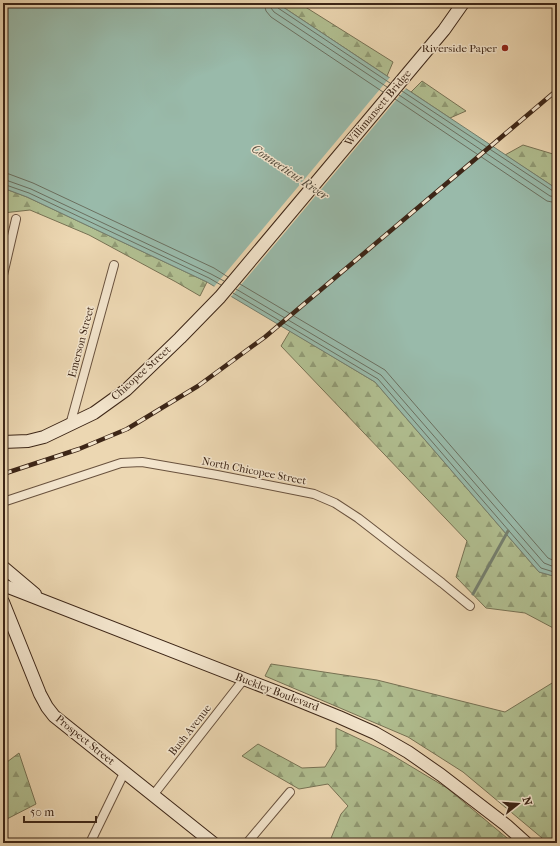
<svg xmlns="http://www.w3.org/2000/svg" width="560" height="846" font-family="'IM FELL French Canon',serif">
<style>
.forest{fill:url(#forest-firs);stroke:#777254}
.water{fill:#99baaa;stroke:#747f6f}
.pier{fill:#ecd7b2}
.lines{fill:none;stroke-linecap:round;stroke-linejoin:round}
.shore{stroke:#6b7060;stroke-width:1}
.stream{stroke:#747f6f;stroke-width:3}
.street-casing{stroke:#69523e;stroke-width:10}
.secondary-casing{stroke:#3d2617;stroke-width:14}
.street{stroke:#f3e5cd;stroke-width:8}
.secondary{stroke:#f3e5cd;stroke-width:12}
.rail-casing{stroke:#3d2617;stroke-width:4.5}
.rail{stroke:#f3e5cd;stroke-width:3;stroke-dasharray:9;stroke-linecap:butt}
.poi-dot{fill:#8f2418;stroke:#f3e5cd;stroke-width:1.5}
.labels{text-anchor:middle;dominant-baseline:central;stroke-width:3;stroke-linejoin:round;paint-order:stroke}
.poi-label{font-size:11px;fill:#3d2617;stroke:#f3e5cd;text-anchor:end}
.street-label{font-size:11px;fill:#3d2617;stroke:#f3e5cd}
.water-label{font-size:12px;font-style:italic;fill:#544b3c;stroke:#f3e5cd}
</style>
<defs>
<pattern id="forest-firs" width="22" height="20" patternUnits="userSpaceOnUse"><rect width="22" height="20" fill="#b1bf91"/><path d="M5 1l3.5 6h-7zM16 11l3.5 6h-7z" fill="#919b75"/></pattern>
</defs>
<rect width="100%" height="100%" fill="#ecd7b2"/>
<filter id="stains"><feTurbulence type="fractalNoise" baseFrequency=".005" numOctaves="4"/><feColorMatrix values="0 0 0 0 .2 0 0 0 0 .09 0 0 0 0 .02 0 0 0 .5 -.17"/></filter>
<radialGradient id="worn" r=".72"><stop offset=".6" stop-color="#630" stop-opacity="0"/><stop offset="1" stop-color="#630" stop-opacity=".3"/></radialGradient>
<g class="forest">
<path d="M 277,3 L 299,3 L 393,62 L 387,76 Z"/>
<path d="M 422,81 L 466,111 L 450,118 L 411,92 Z"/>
<path d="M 523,145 L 553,154 L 557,156 L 557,189 L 505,155 Z"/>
<path d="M 3,188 L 27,197 L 207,282 L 200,296 L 176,282 L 89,235 L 30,210 L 3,213 Z"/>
<path d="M 290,331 L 375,382 L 539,572 L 557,577 L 557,630 L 525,613 L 486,608 L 456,577 L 467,541 L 281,346 Z"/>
<path d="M 271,664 L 377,680 L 505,712 L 557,680 L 557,843 L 548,843 L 463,772 L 408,737 L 265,676 Z"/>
<path d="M 336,728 L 387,752 L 447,788 L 513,843 L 329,843 L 341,814 L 348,806 L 328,784 L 299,789 L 242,756 L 258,744 L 302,768 L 325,767 L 336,749 Z"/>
<path d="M 19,753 L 36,804 L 3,821 L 3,765 Z"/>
</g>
<path class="water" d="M 3,3 L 277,3 L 557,189 L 557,577 L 539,572 L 375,382 L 207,282 L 27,197 L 3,188 Z"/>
<path class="pier" d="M 391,76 L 407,87 L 230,298 L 213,288 Z"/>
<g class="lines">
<g class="shore">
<path d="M 264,3 L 266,11 L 271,17 L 383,92"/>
<path d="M 270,3 L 271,8 L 274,12 L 387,87"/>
<path d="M 275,3 L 278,8 L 390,83"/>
<path d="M 402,91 L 553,191 L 557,192"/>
<path d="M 399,95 L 550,196 L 557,197"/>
<path d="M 395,99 L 547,201 L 557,203"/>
<path d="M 3,173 L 9,174 L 33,183 L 214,268 L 228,277"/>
<path d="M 3,179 L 31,189 L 211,274 L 224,281"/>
<path d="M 3,184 L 29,193 L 209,278 L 221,285"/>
<path d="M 240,284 L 385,370 L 548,558 L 557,562"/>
<path d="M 236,289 L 381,375 L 544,563 L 557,568"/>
<path d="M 233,293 L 378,379 L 541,568 L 557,573"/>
</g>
<path class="stream" d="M 473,594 L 508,531"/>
<defs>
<g id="street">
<path d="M 3,275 L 16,219"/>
<path d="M 70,425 L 114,265"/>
<path d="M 3,502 L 121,463 L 142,462 L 217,475 L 314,494 L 335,503 L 358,518 L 442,583 L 470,606"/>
<path d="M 154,794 L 244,679"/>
<path d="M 90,843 L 125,771"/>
<path d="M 247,843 L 290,792"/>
</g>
<g id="secondary">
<path d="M 3,442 L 28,441 L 44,437 L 94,413 L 126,390 L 180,338 L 220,297 L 444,30 L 463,3"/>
<path d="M 3,567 L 35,594"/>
<path d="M 3,585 L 285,695 L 339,717 L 375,733 L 408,752 L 441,775 L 506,825 L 526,843"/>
<path d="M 3,602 L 40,694 L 47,707 L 54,716 L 213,843"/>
</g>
</defs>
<use href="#street" class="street-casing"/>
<use href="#secondary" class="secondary-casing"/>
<use href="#street" class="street"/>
<use href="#secondary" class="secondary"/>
<defs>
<path id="rail" d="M 3,474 L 79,449 L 127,429 L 198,386 L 265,337 L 557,90"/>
</defs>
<use href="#rail" class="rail-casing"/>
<use href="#rail" class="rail"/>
</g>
<circle class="poi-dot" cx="505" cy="48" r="4"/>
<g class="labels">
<g class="poi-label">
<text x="497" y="48">Riverside Paper</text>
</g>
<g class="street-label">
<text transform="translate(378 108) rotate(-50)">Willimansett Bridge</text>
<text transform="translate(81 342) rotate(-75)">Emerson Street</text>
<text transform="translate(141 373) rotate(-42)">Chicopee Street</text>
<text transform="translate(254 471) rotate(11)">North Chicopee Street</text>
<text transform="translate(277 692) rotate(21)">Buckley Boulevard</text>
<text transform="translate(190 730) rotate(-52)">Bush Avenue</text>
<text transform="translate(85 740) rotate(39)">Prospect Street</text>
</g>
<g class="water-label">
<text transform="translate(290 172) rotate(34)">Connecticut River</text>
</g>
</g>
<rect width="560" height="846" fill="none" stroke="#ecd7b2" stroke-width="16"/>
<rect x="4" y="4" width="552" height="838" fill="none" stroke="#3d2617" stroke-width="2"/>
<rect x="8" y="8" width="544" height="830" fill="none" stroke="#3d2617"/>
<g transform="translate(518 804) rotate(73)" stroke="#f3e5cd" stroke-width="3" paint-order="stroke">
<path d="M0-3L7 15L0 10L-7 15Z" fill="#3d2617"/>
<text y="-6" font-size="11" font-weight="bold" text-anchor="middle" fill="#3d2617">N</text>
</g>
<path d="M24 816v6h72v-6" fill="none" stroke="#3d2617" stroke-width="2"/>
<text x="30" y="816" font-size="12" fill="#3d2617" stroke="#f3e5cd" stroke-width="3" paint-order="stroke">50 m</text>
<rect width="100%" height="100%" filter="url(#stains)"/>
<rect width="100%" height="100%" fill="url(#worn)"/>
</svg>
